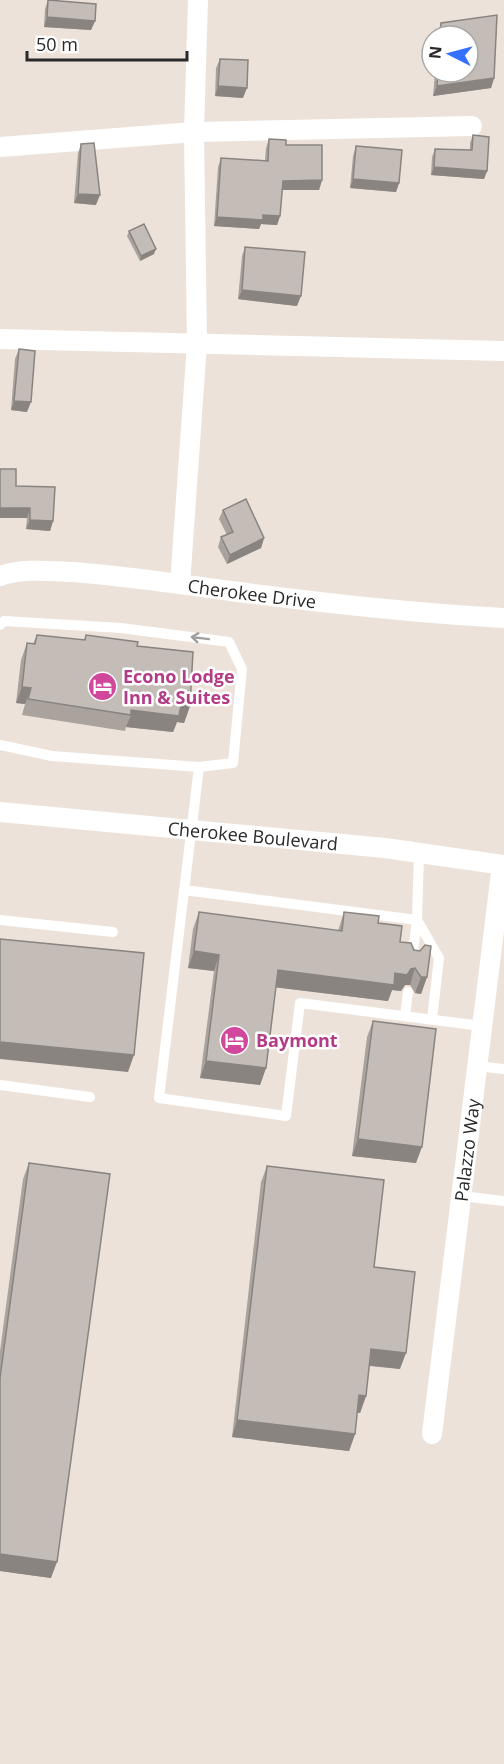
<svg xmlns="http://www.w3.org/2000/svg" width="504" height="1764" font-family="'Open Sans',sans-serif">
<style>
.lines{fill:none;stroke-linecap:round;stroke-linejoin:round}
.lane{stroke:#fff;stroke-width:10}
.street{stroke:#fff;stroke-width:20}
.wall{fill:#a9a29d}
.shaded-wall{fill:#898480}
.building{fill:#c4bcb7;stroke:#898480;stroke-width:1.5}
.oneway{stroke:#9f9f9f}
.labels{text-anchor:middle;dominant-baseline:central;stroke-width:5;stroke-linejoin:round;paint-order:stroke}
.street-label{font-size:18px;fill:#292929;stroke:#fff}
.hotel-label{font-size:18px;font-weight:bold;fill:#b23c85;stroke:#fff;text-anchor:start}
</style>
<rect width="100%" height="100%" fill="#ece2da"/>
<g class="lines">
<g class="lane">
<path d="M 0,625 L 4,621 L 121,628 L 229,642 L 242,669 L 233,763 L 199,767"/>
<path d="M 0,745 L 52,756 L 199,767 L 159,1098 L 286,1116 L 300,1003 L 482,1026"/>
<path d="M 184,890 L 417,920 L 419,853"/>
<path d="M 0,920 L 113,932"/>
<path d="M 417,920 L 439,958 L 432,1019"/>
<path d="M 412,960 L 417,920"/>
<path d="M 405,1016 L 408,992"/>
<path d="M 476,1066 L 504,1069"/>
<path d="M 0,1085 L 90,1097"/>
<path d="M 461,1196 L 504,1201"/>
</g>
<g class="street">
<path d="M 0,147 L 194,132 L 472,126"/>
<path d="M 0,339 L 504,351"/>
<path id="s1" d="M 0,576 C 22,568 49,571 73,572 C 126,576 178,584 231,591 C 322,603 413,613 504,618"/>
<path d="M 180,584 L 197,344 L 194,132 L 198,0"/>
<path id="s2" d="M 0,812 L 385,848 L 504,865"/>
<path id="s3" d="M 432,1434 L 502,865"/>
</g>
</g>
<g class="wall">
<path d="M 48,0 L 95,21 L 91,30 L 44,27 L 45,9 Z"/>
<path d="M 497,15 L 494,78 L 491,88 L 433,96 L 435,72 L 468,72 L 468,36 L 437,36 L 441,23 Z"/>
<path d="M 220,59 L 243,98 L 215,96 L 216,68 Z"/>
<path d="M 473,135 L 487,171 L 484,179 L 431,175 L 432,157 L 435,149 L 470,150 L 470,143 Z"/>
<path d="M 269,139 L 286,145 L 322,180 L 319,190 L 282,190 L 280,216 L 277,225 L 261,224 L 259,229 L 214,226 L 218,167 L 221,158 L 265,161 L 266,148 Z"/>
<path d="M 81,144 L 96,205 L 74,203 L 78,153 Z"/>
<path d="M 356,146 L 399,183 L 396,192 L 350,188 L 353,156 Z"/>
<path d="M 129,231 L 154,254 L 140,261 L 127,236 Z"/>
<path d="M 245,247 L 297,306 L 238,299 L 242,256 Z"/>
<path d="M 19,349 L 27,412 L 11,410 L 15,359 Z"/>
<path d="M 0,469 L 16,486 L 53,521 L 50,531 L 26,529 L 27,518 L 0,518 Z"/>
<path d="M 223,510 L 264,538 L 261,548 L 227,564 L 218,547 L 221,537 L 227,535 L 219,519 Z"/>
<path d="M 37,635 L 84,640 L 86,635 L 137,646 L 190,706 L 184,723 L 177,722 L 173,732 L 126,727 L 125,731 L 22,715 L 25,704 L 16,703 L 21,660 L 27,643 L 33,644 Z"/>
<path d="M 199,912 L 338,931 L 344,912 L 378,923 L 400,942 L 427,977 L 421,994 L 415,993 L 410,985 L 405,985 L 401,991 L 392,990 L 388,1001 L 276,987 L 266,1068 L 260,1085 L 200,1078 L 214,971 L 188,968 L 193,929 Z"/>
<path d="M 373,1021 L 416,1163 L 352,1156 L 367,1037 Z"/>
<path d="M 29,1163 L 51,1578 L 0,1571 L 0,1351 L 23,1179 Z"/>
<path d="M 267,1166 L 374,1267 L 400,1369 L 369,1366 L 366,1396 L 360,1413 L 357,1412 L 355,1434 L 349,1451 L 232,1437 L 261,1182 Z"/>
</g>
<g class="shaded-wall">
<path d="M 47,17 L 95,21 L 91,30 L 44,27 Z"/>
<path d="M 494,78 L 491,88 L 433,96 L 437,86 Z"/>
<path d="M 218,86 L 247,88 L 243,98 L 215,96 Z"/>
<path d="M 434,167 L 487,171 L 484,179 L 431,175 Z"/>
<path d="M 353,179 L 399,183 L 396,192 L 350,188 Z"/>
<path d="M 322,180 L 319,190 L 280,190 L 283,181 Z"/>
<path d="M 78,194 L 100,195 L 96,205 L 74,203 Z"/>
<path d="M 263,215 L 280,216 L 277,225 L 261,224 L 259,229 L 214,226 L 217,217 Z"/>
<path d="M 156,249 L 154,254 L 140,261 L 141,256 Z"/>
<path d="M 242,290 L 301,296 L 297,306 L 238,299 Z"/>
<path d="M 14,401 L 31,402 L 27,412 L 11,410 Z"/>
<path d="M 0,508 L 30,508 L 27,518 L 0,518 Z"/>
<path d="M 30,520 L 53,521 L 50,531 L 26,529 Z"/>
<path d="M 264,538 L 261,548 L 227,564 L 230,555 Z"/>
<path d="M 22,687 L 31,688 L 25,704 L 16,703 Z"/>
<path d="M 181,705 L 190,706 L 184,723 L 177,722 L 173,732 L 126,727 L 131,715 L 131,710 Z"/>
<path d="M 194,951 L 219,955 L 214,971 L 188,968 Z"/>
<path d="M 415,968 L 410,985 L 405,985 L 401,991 L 392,990 L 388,1001 L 272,987 L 278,970 L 395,973 Z"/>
<path d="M 421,977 L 427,977 L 421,994 L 415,993 Z"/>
<path d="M 0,1042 L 134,1055 L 128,1072 L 0,1059 Z"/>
<path d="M 206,1061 L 266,1068 L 260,1085 L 200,1078 Z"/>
<path d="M 358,1139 L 422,1147 L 416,1163 L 352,1156 Z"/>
<path d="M 371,1349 L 406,1353 L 400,1369 L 365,1365 Z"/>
<path d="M 359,1395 L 366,1396 L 360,1413 L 353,1412 Z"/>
<path d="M 237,1420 L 355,1434 L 349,1451 L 232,1437 Z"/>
<path d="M 0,1554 L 57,1562 L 51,1578 L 0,1571 Z"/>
</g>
<g class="building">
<path d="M 48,0 L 96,4 L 95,21 L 47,17 Z"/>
<path d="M 497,15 L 494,78 L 437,86 L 438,72 L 468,72 L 468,36 L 440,36 L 441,23 Z"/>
<path d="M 220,59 L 248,60 L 247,88 L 218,86 Z"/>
<path d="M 473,135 L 489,137 L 487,171 L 434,167 L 435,149 L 472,150 Z"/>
<path d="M 269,139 L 286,140 L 286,145 L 322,145 L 322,180 L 283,181 L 280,216 L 263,215 L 263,220 L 217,217 L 221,158 L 268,161 Z"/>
<path d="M 94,143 L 100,195 L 78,194 L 81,144 Z"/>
<path d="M 356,146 L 402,150 L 399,183 L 353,179 Z"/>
<path d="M 144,224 L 156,249 L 141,256 L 129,231 Z"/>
<path d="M 245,247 L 305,252 L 301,296 L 242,290 Z"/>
<path d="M 19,349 L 35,351 L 31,402 L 14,401 Z"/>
<path d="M 0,469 L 16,469 L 16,486 L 55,487 L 53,521 L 30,520 L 30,508 L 0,508 Z"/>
<path d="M 246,499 L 264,538 L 230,555 L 221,537 L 233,532 L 223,510 Z"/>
<path d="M 37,635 L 85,640 L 86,635 L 138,642 L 137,646 L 193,652 L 190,706 L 181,705 L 179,716 L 131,710 L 131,715 L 28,699 L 31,688 L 22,687 L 27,643 L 35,644 Z"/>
<path d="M 199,912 L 342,931 L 344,912 L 379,916 L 378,923 L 402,926 L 400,942 L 411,943 L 414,950 L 420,951 L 425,945 L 431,946 L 427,977 L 421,977 L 415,968 L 411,969 L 407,975 L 395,973 L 394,985 L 278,970 L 266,1068 L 206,1061 L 219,955 L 194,951 Z"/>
<path d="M 0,939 L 144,953 L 134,1055 L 0,1042 Z"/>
<path d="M 373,1021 L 436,1029 L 422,1147 L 358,1139 Z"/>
<path d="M 29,1163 L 110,1174 L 57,1562 L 0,1554 L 0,1378 Z"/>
<path d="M 267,1166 L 384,1180 L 374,1267 L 415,1272 L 406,1353 L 371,1349 L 366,1396 L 359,1395 L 355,1434 L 237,1420 Z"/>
</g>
<defs><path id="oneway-shaft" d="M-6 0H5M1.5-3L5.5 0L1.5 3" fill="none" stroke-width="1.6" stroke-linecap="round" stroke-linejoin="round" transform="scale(1.5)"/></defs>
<use class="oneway" href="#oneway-shaft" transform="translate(200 638) rotate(-173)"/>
<defs>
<symbol id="hotel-disc" viewBox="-11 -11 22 22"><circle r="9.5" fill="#d1479c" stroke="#fff"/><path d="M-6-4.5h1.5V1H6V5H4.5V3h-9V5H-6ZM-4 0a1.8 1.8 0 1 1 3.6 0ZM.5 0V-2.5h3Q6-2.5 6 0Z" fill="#fff"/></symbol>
</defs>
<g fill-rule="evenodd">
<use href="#hotel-disc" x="86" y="670" width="33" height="33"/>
<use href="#hotel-disc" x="218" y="1024" width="33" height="33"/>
</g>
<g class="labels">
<g class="street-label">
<text stroke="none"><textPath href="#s1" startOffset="254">Cherokee Drive</textPath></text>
<text stroke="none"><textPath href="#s2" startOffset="254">Cherokee Boulevard</textPath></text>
<text stroke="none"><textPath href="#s3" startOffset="286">Palazzo Way</textPath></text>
</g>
<g class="hotel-label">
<text x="123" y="676">Econo Lodge<tspan x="123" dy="21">Inn &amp; Suites</tspan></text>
<text x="256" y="1040">Baymont</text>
</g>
</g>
<g transform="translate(450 54) rotate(276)"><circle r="28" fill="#ffffff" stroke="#a9a9a9" stroke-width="1.5"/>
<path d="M0-4.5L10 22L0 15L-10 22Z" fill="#3571fe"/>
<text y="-9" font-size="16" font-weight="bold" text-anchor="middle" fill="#292929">N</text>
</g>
<path d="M27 51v9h160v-9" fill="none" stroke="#292929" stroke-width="3"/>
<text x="36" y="51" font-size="18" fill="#292929" stroke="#ffffff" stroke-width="4.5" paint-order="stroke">50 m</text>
</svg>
